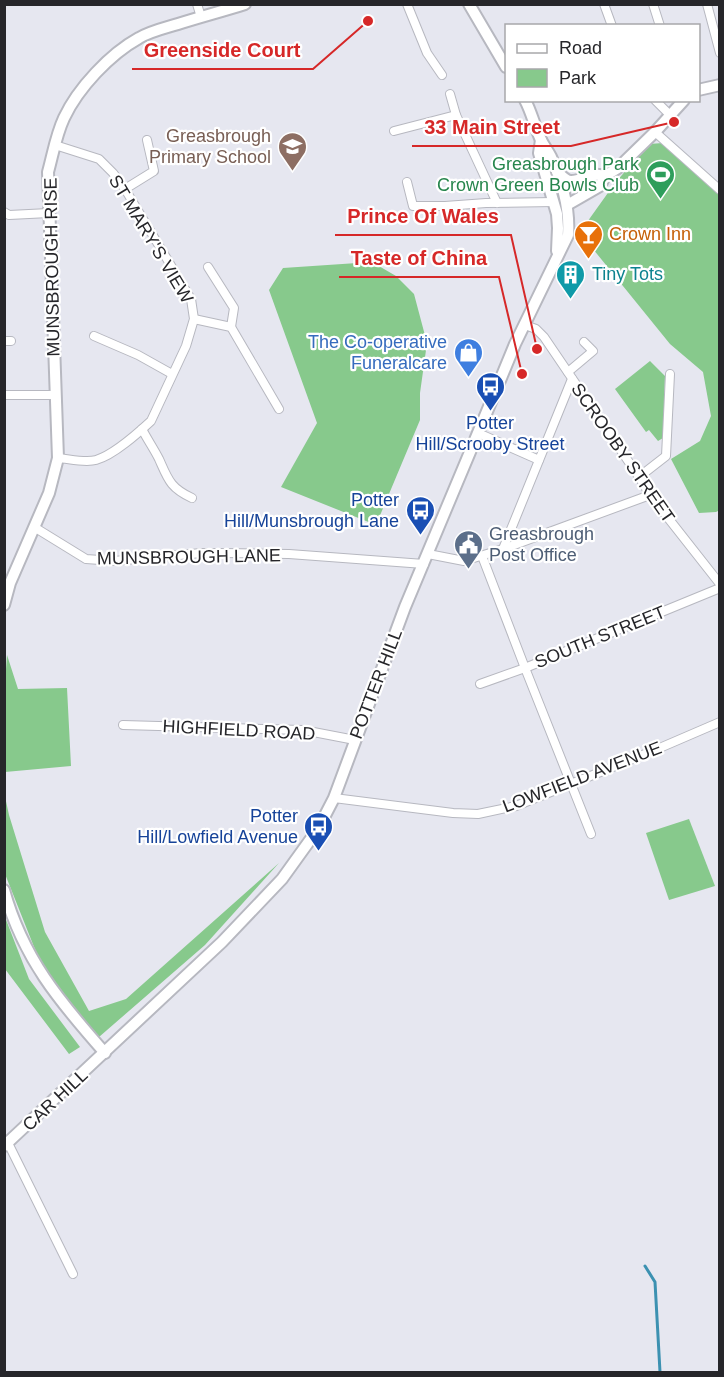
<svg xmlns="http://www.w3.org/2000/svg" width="724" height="1377" font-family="Helvetica,sans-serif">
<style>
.green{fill:#87c98c}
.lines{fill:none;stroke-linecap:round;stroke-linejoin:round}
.stream{stroke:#3c91b1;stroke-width:3}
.street-casing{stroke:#b7b8c0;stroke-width:10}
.secondary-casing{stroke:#b7b8c0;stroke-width:14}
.street{stroke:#fff;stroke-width:8}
.secondary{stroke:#fff;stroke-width:10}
.labels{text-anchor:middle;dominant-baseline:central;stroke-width:4.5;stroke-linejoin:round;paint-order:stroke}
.education-label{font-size:18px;fill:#785e54;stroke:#fff;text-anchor:end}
.leisure-label{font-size:18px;fill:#27864d;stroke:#fff;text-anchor:end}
.food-label{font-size:18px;fill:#c56008;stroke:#fff;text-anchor:start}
.street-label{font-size:18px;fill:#26262a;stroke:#fff}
.culture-label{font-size:18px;fill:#0d838f;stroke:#fff;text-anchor:start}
.shop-label{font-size:18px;fill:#366cbe;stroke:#fff;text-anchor:end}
.transit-label{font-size:18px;fill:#164399;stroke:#fff;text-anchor:end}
.service-label{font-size:18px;fill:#4e5e75;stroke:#fff;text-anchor:start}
.leader{fill:none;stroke:#d62828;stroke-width:2}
.callout-dot{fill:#d62828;stroke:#fff;stroke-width:2}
.callout-label{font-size:20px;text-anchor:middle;font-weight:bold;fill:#d62828;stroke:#fff;stroke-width:4.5;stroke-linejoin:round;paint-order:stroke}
</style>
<rect width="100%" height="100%" fill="#e6e7f0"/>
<g class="green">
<path d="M 663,143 L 719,194 L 720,510 L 716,512 L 699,513 L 671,459 L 700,441 L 711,416 L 703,372 L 670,344 L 593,249 L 598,237 L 585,225 L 615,183 L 649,144 Z"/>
<path d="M 372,262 L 396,276 L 414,294 L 427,343 L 420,393 L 420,420 L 376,525 L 281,487 L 317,423 L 269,290 L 283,268 Z"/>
<path d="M 650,361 L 665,376 L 663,438 L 658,441 L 649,430 L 646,432 L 615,389 Z"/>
<path d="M 7,655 L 18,689 L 67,688 L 71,766 L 5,772 L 4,697 Z"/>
<path d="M 4,792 L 9,815 L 45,932 L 89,1011 L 126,999 L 279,863 L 205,945 L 99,1037 L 44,972 L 5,874 Z"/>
<path d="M 689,819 L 715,886 L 669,900 L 646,833 Z"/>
<path d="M 5,917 L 29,979 L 80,1047 L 69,1054 L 5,969 Z"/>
</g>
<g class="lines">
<path class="stream" d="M 645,1266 L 655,1282 L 660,1372"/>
<defs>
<g id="street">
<path d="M 197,4 L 201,17"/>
<path d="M 407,4 L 427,53 L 442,75"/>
<path d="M 604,4 L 612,26"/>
<path d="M 653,4 L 660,26"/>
<path d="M 707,4 L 720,53"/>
<path d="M 450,94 L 456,115"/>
<path d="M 655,100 L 670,115"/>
<path d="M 394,131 L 456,115 L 497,203"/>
<path d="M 655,132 L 720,190"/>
<path d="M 55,145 L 99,159 L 113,173 L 125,189 L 191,299 L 194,319 L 186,346 L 151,421 C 138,433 114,455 96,460 C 85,463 70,459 58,458"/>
<path d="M 407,182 L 413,206 L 445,206 L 486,203 L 554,202"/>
<path d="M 125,189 L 154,171 L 147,140"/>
<path d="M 4,212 L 9,215 L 49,213"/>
<path d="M 208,267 L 234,308 L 231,327"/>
<path d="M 194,319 L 231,327 L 279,409"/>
<path d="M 525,325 L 536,329 L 544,337 L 639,477 L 650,495 L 720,584"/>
<path d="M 94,336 L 138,355 L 172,374"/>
<path d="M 4,341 L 11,341"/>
<path d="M 568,372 L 593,351 L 584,342"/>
<path d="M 4,395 L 55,395"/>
<path d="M 142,429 C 147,439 154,449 159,459 C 168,479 170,488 192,498"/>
<path d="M 478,433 L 539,460"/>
<path d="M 639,477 L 666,456 L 670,374"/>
<path d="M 34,527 L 86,559 L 114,561 L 201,553 L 225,553 L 289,554 L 424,564"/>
<path d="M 503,549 L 572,379"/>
<path d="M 428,554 L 464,561 L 503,549 L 650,495"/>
<path d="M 482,556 L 525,668 L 591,834"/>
<path d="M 480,684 L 525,668 L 720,588"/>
<path d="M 123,725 L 303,730 L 355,740"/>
<path d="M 334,798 L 453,813 L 478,814 L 516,806 L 655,750 L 720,722"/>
<path d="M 8,1143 L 73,1274"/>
</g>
<g id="secondary">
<path d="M 469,4 L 506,67"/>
<path d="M 698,90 L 720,85"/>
<path d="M 541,140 L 539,153 L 557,214 L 558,228 L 557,251"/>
<path d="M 557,172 C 561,175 565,180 570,181 C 582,182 590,171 605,176"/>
<path d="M 567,205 L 600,186 L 605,176 L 618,168 L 655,132 L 684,100"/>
<path d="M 4,605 L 10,583 L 49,493 L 58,458 L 48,172 C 53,154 56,135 64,118 C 78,88 110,54 139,38 C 151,31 165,28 178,24 C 200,17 223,11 245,4"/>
<path d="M 4,890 C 23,958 59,1001 105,1053"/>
<path d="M 4,1146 L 222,942 L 282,879 L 318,829 L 334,798 L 405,607 L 501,378 L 515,344 L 568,235 C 570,208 562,181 551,157 C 548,151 544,146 541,140 C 535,128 532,113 525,100"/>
</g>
</defs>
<use href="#street" class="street-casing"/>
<use href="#secondary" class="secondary-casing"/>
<use href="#street" class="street"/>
<use href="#secondary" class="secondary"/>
</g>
<defs>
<symbol id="school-pin" viewBox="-11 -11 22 30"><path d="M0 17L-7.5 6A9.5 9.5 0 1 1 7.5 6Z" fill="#8d6e63" stroke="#fff"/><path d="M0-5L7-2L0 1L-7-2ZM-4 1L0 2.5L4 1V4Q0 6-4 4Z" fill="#fff"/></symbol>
<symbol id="stadium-pin" viewBox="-11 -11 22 30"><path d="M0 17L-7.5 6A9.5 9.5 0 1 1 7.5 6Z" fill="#2e9e5b" stroke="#fff"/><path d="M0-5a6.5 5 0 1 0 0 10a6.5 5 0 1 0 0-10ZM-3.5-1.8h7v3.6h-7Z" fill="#fff"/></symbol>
<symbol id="bar-pin" viewBox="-11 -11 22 30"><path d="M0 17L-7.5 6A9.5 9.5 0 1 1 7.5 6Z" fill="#e8710a" stroke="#fff"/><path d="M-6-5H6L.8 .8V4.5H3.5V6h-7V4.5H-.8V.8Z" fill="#fff"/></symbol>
<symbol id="building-pin" viewBox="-11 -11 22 30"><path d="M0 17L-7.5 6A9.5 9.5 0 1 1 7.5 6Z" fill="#0f9aa8" stroke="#fff"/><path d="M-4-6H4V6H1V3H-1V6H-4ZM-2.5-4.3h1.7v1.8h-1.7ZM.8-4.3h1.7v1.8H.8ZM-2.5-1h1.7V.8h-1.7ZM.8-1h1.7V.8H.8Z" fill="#fff"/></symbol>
<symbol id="shop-pin" viewBox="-11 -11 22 30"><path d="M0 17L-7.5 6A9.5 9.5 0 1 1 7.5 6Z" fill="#3f7fe0" stroke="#fff"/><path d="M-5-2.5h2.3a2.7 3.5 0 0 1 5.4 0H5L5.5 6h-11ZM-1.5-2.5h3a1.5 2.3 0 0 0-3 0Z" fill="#fff"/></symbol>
<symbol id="bus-pin" viewBox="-11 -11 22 30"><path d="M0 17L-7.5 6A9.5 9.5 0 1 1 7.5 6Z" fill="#1a4fb4" stroke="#fff"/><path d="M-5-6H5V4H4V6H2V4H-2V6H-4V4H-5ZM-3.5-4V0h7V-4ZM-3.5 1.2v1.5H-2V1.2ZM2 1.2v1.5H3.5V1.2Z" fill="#fff"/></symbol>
<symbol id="civic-pin" viewBox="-11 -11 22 30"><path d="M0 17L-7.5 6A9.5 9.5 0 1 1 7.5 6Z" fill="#5c6f8a" stroke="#fff"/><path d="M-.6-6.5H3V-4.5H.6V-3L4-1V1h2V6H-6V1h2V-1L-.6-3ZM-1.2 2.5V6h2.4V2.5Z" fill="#fff"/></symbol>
</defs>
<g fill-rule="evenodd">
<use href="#school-pin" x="276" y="130" width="33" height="45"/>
<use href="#stadium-pin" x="644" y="158" width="33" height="45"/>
<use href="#bar-pin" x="572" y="218" width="33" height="45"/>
<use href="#building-pin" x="554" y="258" width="33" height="45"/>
<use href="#shop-pin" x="452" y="336" width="33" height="45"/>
<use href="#bus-pin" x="474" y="370" width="33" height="45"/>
<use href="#bus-pin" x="404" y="494" width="33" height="45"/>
<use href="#civic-pin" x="452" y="528" width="33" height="45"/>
<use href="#bus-pin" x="302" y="810" width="33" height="45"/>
</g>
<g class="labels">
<g class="education-label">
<text x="271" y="136">Greasbrough<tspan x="271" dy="21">Primary School</tspan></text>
</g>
<g class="leisure-label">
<text x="639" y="164">Greasbrough Park<tspan x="639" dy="21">Crown Green Bowls Club</tspan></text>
</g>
<g class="food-label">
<text x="609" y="234">Crown Inn</text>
</g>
<g class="street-label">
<text transform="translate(151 239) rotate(59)">ST MARY'S VIEW</text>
<text transform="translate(52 267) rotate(-91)">MUNSBROUGH RISE</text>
<text transform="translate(623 453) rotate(55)">SCROOBY STREET</text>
<text transform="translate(189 557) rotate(-1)">MUNSBROUGH LANE</text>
<text transform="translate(600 637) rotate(-22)">SOUTH STREET</text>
<text transform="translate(376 684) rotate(-69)">POTTER HILL</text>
<text transform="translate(239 730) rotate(3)">HIGHFIELD ROAD</text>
<text transform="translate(582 777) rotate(-21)">LOWFIELD AVENUE</text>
<text transform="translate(55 1100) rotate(-43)">CAR HILL</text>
</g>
<g class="culture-label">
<text x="592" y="274">Tiny Tots</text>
</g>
<g class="shop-label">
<text x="447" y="342">The Co-operative<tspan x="447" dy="21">Funeralcare</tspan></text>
</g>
<g class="transit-label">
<text x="490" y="423" text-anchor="middle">Potter<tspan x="490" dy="21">Hill/Scrooby Street</tspan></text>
<text x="399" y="500">Potter<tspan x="399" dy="21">Hill/Munsbrough Lane</tspan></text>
<text x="298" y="816">Potter<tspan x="298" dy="21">Hill/Lowfield Avenue</tspan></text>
</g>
<g class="service-label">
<text x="489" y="534">Greasbrough<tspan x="489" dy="21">Post Office</tspan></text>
</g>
</g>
<path class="leader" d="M368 21L313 69H132M674 122L571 146H412M537 349L511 235H335M522 374L499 277H339"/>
<g class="callout-dot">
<circle cx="368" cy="21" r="6"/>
<circle cx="674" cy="122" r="6"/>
<circle cx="537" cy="349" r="6"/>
<circle cx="522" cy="374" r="6"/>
</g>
<g class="callout-label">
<text x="222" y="57">Greenside Court</text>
<text x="492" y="134">33 Main Street</text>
<text x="423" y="223">Prince Of Wales</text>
<text x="419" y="265">Taste of China</text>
</g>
<rect width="724" height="1377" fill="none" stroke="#26262a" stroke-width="12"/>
<rect x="505" y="24" width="195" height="78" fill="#ffffff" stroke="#a8a8aa" stroke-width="1.5"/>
<rect x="517" y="44" width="30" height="9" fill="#ffffff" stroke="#a8a8aa" stroke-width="1.5"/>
<text x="559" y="54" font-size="18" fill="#26262a">Road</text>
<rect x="517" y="69" width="30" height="18" fill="#87c98c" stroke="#a8a8aa" stroke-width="1.5"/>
<text x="559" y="84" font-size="18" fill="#26262a">Park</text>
</svg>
